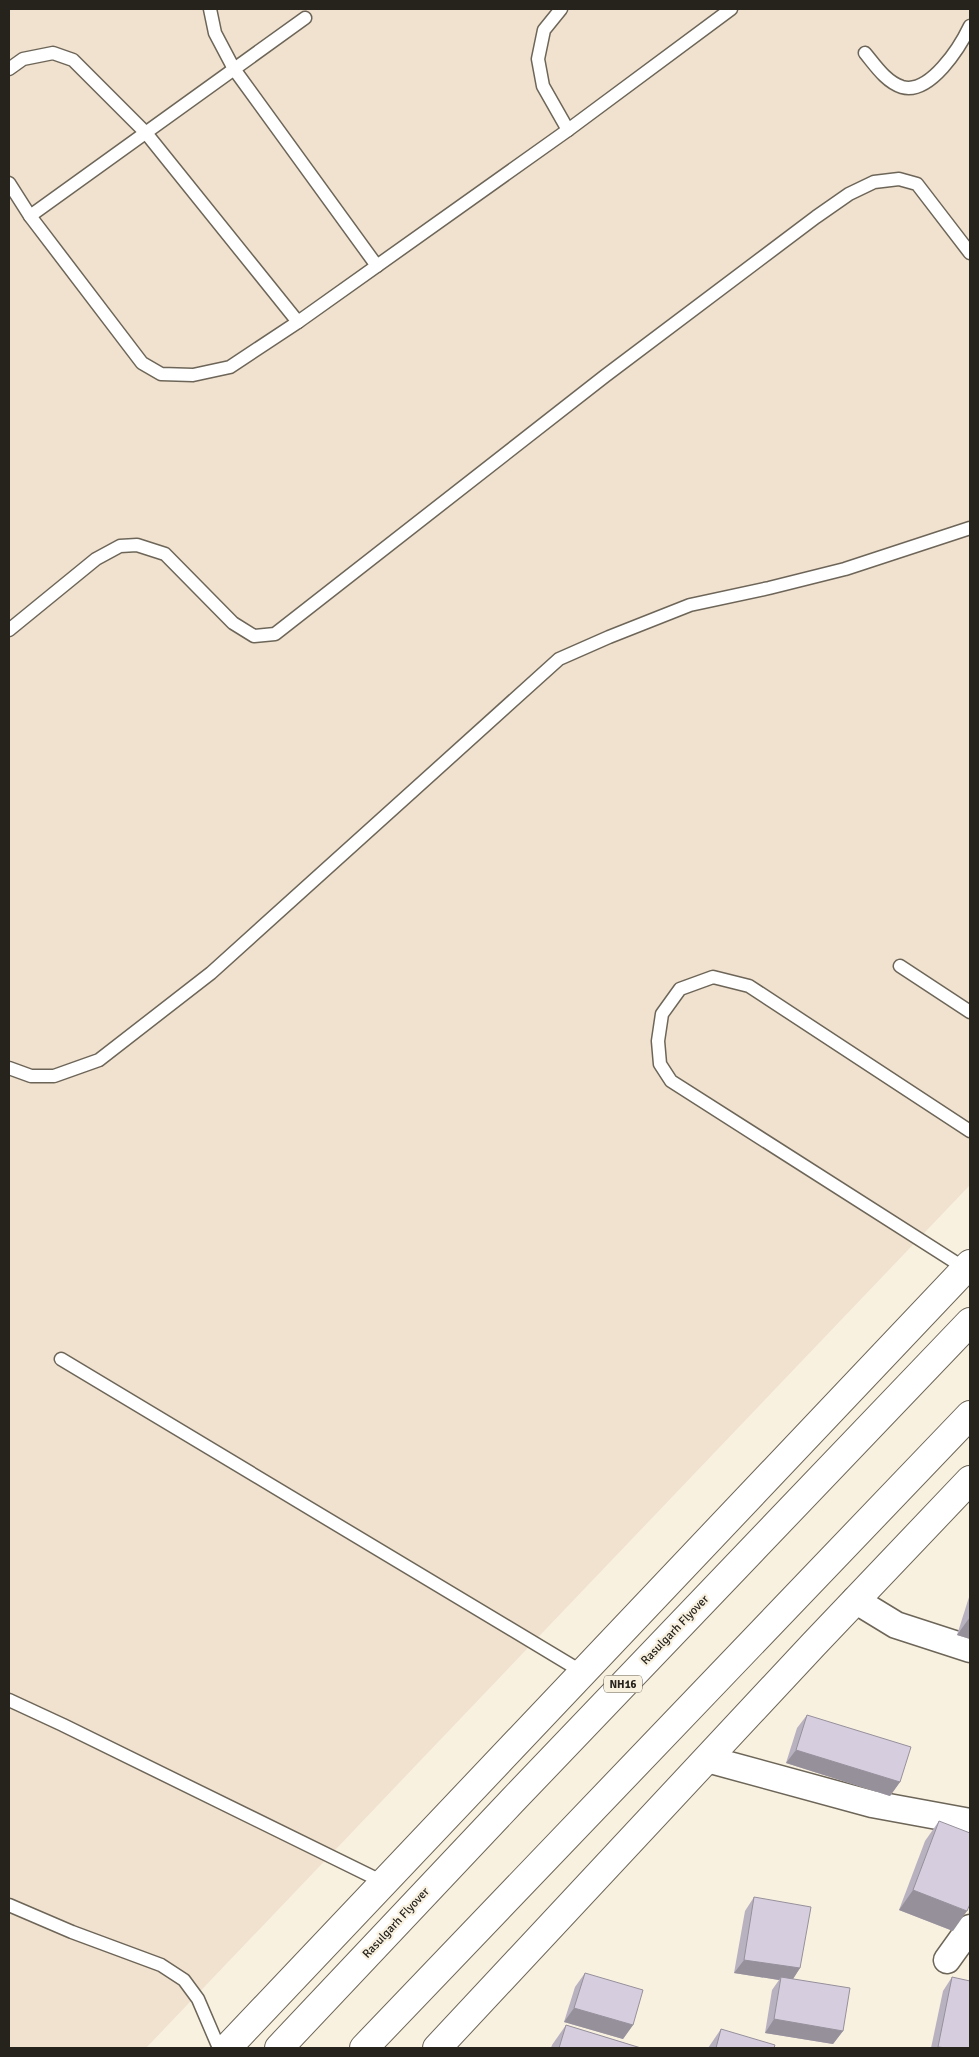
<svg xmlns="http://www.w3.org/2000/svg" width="979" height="2057" font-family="Signika,sans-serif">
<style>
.industrial{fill:#f1e1cf}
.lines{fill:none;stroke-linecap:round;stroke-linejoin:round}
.service-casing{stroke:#6d6658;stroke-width:15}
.minor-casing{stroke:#6d6658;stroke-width:29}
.tertiary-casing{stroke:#6d6658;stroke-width:30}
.trunk-casing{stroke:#6d6658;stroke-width:30}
.service{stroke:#fff;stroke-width:12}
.minor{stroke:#fff;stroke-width:26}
.tertiary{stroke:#fff;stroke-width:28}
.trunk{stroke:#fff;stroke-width:28}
.wall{fill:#b8b1bf}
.shaded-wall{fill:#96909b}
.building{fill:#d6cede;stroke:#96909b}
.labels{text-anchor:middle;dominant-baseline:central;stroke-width:4.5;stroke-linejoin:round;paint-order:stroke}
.shield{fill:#f9f1e0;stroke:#656158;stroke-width:1}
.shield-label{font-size:11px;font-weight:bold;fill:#26231d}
.street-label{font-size:12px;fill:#26231d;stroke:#f9f1e0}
</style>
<rect width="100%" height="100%" fill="#f9f1e0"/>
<path class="industrial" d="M 9,9 L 970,9 L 970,1185 L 146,2048 L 9,2048 Z"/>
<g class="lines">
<defs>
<g id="service">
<path d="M 210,9 L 215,33 L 234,69 L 377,266"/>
<path d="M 561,9 L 544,30 L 538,59 L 543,86 L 568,130"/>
<path d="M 865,53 C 875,65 886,82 902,87 C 930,95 960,47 970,26"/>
<path d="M 9,69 L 23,59 L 53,53 L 73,60 L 146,133 L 298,322"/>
<path d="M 9,183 L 30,216 L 142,363 L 161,374 L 193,375 L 230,367 L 298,322 L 568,130 L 731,9"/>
<path d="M 30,216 L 305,18"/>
<path d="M 9,630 L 96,559 L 120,546 L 137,545 L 165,554 L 233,623 L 254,636 L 275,634 L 605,376 L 816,217 L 849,194 L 874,182 L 899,179 L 917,184 L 970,253"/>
<path d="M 900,966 L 970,1012"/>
<path d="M 9,1068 L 31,1076 L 54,1076 L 99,1060 L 211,973 L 559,659 L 609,637 L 690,605 L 769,588 L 845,569 L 970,528"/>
<path d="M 966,1269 L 671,1081 L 660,1064 L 658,1041 L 662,1014 L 680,989 L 713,977 L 749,986 L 970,1131"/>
<path d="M 61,1359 L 584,1673"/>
<path d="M 9,1700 L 63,1725 L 385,1883"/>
<path d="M 9,1905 L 72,1932 L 161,1965 L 184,1980 L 198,1999 L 219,2048"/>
</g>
<g id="minor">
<path d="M 855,1600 L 896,1625 L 970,1649"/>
<path d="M 707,1759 L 872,1804 L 970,1822"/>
<path d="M 947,1960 L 970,1928"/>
</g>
<g id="tertiary">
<path d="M 227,2048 L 970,1264"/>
<path d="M 437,2048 L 814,1644 L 970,1480"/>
</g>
<g id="trunk">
<path d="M 279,2048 L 512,1801 L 970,1322"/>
<path d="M 364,2048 L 970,1415"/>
</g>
</defs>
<use href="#service" class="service-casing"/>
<use href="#minor" class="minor-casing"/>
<use href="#tertiary" class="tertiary-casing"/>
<use href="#trunk" class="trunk-casing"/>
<use href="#service" class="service"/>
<use href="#minor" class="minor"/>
<use href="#tertiary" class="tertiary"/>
<use href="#trunk" class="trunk"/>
</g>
<g class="wall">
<path d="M 970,1594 L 970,1639 L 957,1635 Z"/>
<path d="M 807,1715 L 900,1782 L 890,1796 L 786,1763 L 797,1728 Z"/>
<path d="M 939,1821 L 953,1931 L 899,1910 L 925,1841 Z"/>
<path d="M 754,1897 L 800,1968 L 793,1979 L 843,2031 L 833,2044 L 765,2033 L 772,1990 L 779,1980 L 734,1973 L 745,1911 Z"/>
<path d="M 585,1973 L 633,2025 L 623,2039 L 564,2022 L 575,1987 Z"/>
<path d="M 952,1977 L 970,2048 L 931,2048 L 943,1991 Z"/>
<path d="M 566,2025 L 641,2048 L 551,2048 L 552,2045 Z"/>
<path d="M 721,2029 L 774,2048 L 708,2048 Z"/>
</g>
<g class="shaded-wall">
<path d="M 970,1617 L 970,1639 L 957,1635 Z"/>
<path d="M 796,1750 L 900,1782 L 890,1796 L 786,1763 Z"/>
<path d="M 913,1890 L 967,1911 L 953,1931 L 899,1910 Z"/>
<path d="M 744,1960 L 800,1968 L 791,1982 L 781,1977 L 779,1980 L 734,1973 Z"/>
<path d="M 574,2008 L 633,2025 L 623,2039 L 564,2022 Z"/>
<path d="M 774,2019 L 843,2031 L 833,2044 L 765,2033 Z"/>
</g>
<g class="building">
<path d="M 807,1715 L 911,1747 L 900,1782 L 796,1750 Z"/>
<path d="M 939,1821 L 970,1833 L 970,1904 L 967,1911 L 913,1890 Z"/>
<path d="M 754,1897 L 811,1907 L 800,1968 L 744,1960 Z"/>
<path d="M 585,1973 L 643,1990 L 633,2025 L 574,2008 Z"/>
<path d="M 781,1977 L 850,1988 L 843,2031 L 774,2019 Z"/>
<path d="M 952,1977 L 970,1981 L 970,2048 L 947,2048 L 938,2047 Z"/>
<path d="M 566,2025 L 641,2048 L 559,2048 Z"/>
<path d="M 721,2029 L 775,2045 L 774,2048 L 716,2048 Z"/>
</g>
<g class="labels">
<rect class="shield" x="604" y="1675.5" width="38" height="17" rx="4"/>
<g class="shield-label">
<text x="623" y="1684">NH16</text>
</g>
<g class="street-label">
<text transform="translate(675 1630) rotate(-46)">Rasulgarh Flyover</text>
<text transform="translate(396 1923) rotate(-47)">Rasulgarh Flyover</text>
</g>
</g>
<rect width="979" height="2057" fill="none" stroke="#26231d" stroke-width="20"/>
</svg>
